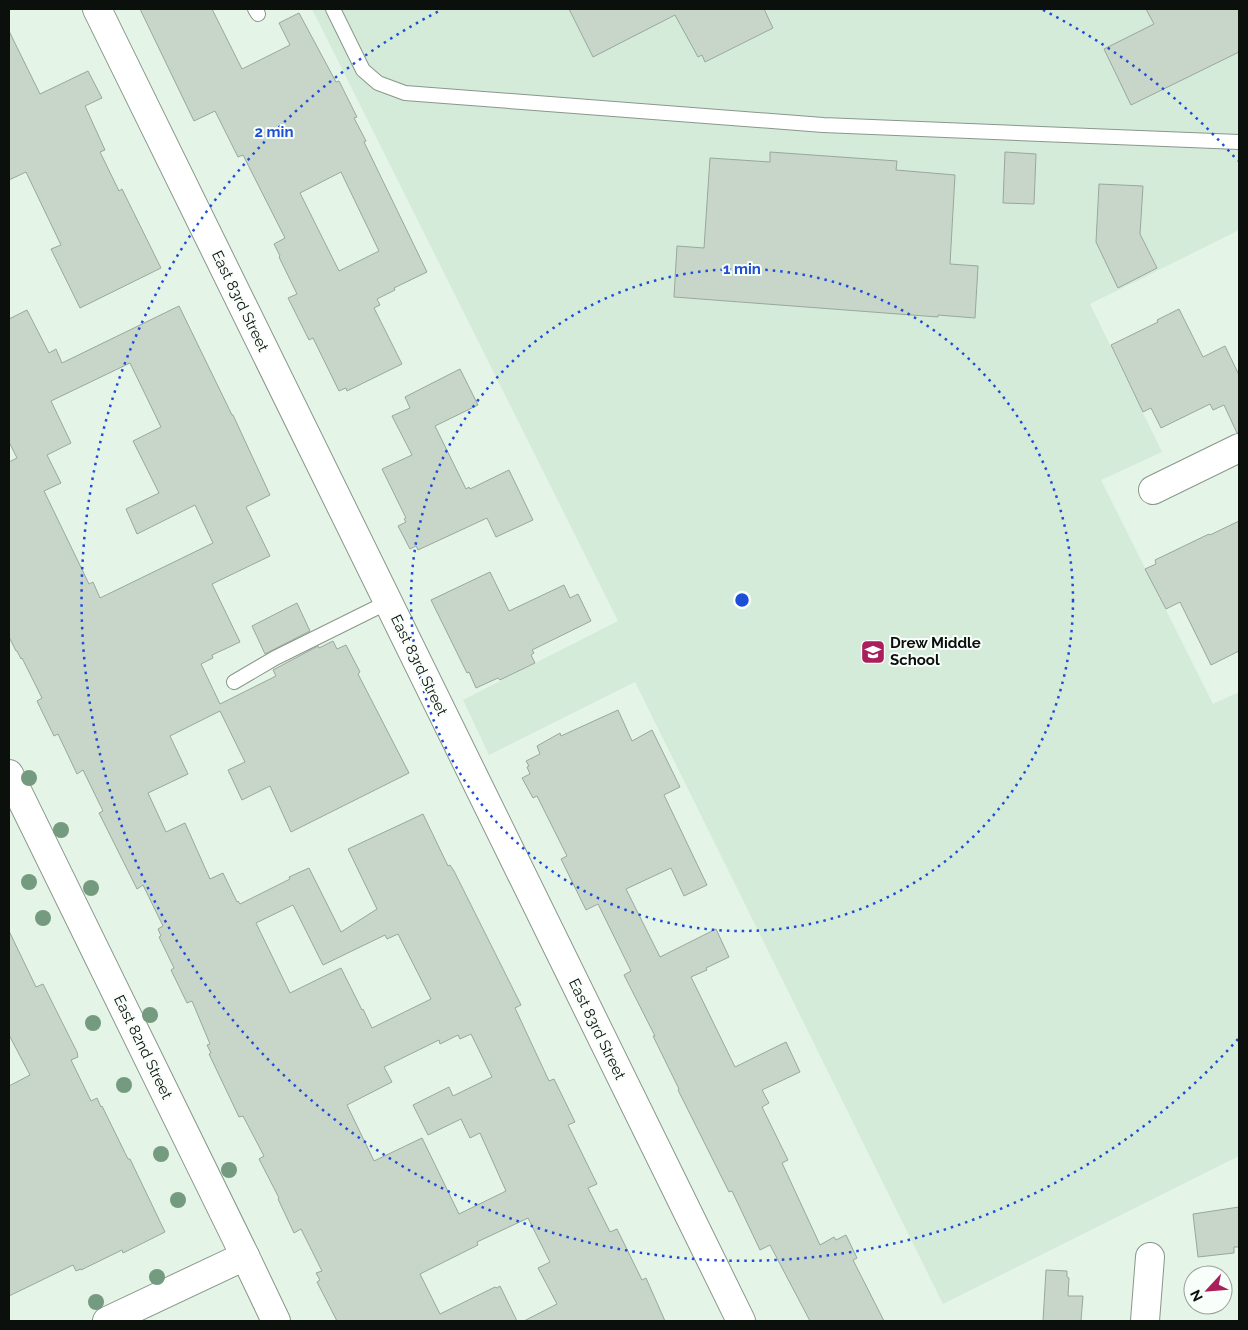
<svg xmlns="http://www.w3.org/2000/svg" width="1248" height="1330" font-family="Raleway,sans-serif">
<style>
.built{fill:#d4ebd9}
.building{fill:#c7d6c9;stroke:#99a89c;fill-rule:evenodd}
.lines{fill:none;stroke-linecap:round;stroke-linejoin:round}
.service-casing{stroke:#89978b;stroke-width:16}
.minor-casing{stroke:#89978b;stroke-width:30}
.service{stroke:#fff;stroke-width:14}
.minor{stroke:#fff;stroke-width:28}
.tree{fill:#749a7f}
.ring{fill:none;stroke:#1d4ed8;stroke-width:2.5;stroke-dasharray:2.5 5}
.labels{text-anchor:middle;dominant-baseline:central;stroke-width:4;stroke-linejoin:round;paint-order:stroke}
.street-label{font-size:15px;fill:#0b100c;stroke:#f8fef9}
.poi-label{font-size:15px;font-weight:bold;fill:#0b100c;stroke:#f8fef9;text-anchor:start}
.centre{fill:#1d4ed8;stroke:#f8fef9;stroke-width:2.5}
.ring-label{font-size:15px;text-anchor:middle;font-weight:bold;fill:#1d4ed8;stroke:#f8fef9;stroke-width:4;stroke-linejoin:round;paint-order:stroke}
</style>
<rect width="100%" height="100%" fill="#e4f4e7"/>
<path class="built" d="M 312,9 L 1239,9 L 1239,230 L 1090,304 L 1162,452 L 1101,480 L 1213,704 L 1239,692 L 1239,1156 L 943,1304 L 635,682 L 489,755 L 463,700 L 618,621 Z"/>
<g class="building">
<path d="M 140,9 L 212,9 L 242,69 L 290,45 L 279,23 L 299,13 L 336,82 L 339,81 L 357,117 L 354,118 L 366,141 L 364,142 L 427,272 L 394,288 L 395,290 L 377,299 L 380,305 L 374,308 L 402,364 L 347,391 L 346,388 L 339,391 L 313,338 L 309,340 L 288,298 L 297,294 L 279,257 L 280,256 L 274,244 L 285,238 L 243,155 L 238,157 L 215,111 L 194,121 ZM 341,172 L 379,251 L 339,271 L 300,193 Z"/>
<path d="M 569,9 L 764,9 L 773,28 L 705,62 L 702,55 L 698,57 L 675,15 L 593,57 Z"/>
<path d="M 1146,9 L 1239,9 L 1239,52 L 1131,105 L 1104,49 L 1154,24 Z"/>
<path d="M 9,31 L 40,94 L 88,71 L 102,98 L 85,106 L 105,150 L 100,152 L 119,191 L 122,189 L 161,268 L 80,308 L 51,249 L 61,245 L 26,172 L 9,180 Z"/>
<path d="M 770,152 L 897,161 L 896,170 L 955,175 L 950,264 L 978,266 L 975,318 L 938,315 L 938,317 L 674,297 L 677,246 L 704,248 L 710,158 L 770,162 Z"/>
<path d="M 1005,152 L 1036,154 L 1034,204 L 1003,203 Z"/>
<path d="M 1099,184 L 1143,186 L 1140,234 L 1157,268 L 1118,288 L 1096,242 Z"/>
<path d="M 179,306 L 232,415 L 233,415 L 270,495 L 246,507 L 270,556 L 212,584 L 240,642 L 212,655 L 213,658 L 201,664 L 220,704 L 276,676 L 273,670 L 318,646 L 319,648 L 333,641 L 337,649 L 346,645 L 360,672 L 358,674 L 409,773 L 291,832 L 270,786 L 242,800 L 228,770 L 245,762 L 220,711 L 170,736 L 188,774 L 148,793 L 166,832 L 185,823 L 210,879 L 223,873 L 237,902 L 238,901 L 240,904 L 290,879 L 289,877 L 309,868 L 341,932 L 377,909 L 348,849 L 423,814 L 448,866 L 450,865 L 454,871 L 521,1005 L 515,1008 L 549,1081 L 554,1079 L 575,1122 L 568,1125 L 597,1184 L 588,1188 L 610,1232 L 617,1229 L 642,1280 L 646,1278 L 665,1321 L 524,1321 L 557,1304 L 538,1268 L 550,1262 L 528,1218 L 477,1242 L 478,1245 L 420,1274 L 440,1314 L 495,1287 L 497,1288 L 500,1286 L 517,1321 L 337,1321 L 317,1282 L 320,1280 L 316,1273 L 322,1271 L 301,1229 L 294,1233 L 278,1199 L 279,1198 L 259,1159 L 264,1156 L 243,1116 L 239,1117 L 209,1054 L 211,1053 L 207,1045 L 210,1044 L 192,1001 L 187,1003 L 171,970 L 174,968 L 159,937 L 161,936 L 158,929 L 163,926 L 143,885 L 137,889 L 99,813 L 103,811 L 83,770 L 77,774 L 58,734 L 54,736 L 37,701 L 42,698 L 22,658 L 21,659 L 17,651 L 16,651 L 9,637 L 9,462 L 17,458 L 9,442 L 9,319 L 27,310 L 49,353 L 56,349 L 62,363 ZM 130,363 L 161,427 L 133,441 L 159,493 L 126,509 L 137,534 L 195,505 L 213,543 L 100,598 L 93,582 L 89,584 L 44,491 L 61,483 L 47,455 L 71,443 L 51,401 ZM 293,905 L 323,965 L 385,935 L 387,939 L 398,934 L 431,999 L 372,1028 L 363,1009 L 362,1010 L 341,968 L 290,993 L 256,923 ZM 471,1034 L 492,1077 L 453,1096 L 449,1087 L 413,1105 L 428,1135 L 461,1119 L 470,1138 L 480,1133 L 506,1191 L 459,1214 L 422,1138 L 374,1161 L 347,1105 L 392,1082 L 384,1067 L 439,1040 L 440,1044 L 458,1035 L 460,1039 Z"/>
<path d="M 1179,309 L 1203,357 L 1225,346 L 1239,375 L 1239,433 L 1237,433 L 1224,405 L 1213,410 L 1210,404 L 1161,428 L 1151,408 L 1143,412 L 1111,345 L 1158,322 L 1157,320 Z"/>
<path d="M 460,369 L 478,405 L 435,426 L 466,489 L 469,487 L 470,489 L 509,470 L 533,520 L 496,537 L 487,518 L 418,550 L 416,546 L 410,549 L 398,526 L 406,522 L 404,519 L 406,518 L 382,469 L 412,455 L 392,416 L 410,408 L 405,397 Z"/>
<path d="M 1239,521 L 1239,651 L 1211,665 L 1180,602 L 1166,609 L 1145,569 L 1156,564 L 1155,560 L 1209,534 L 1210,535 Z"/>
<path d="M 490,572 L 509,611 L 564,585 L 570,598 L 578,594 L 591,621 L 532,650 L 534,653 L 531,655 L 535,663 L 500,680 L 498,678 L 476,688 L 469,672 L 467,673 L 431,600 Z"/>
<path d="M 297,603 L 310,631 L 265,654 L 252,626 Z"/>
<path d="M 618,710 L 632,741 L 652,730 L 680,787 L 664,795 L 707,885 L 684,896 L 671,868 L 626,889 L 660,957 L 716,929 L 729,957 L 706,968 L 707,970 L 691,977 L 735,1067 L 786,1042 L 800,1072 L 762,1090 L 769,1103 L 762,1107 L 788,1160 L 782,1163 L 820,1245 L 834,1237 L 836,1240 L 846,1235 L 857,1258 L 853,1260 L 884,1321 L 810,1321 L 770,1245 L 760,1250 L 732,1191 L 729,1192 L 678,1090 L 679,1089 L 653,1036 L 655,1036 L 624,975 L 631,971 L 598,904 L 586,910 L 561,859 L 567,856 L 537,796 L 533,798 L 522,778 L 530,774 L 527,767 L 529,766 L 526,761 L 540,754 L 537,746 L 560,733 L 561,736 Z"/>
<path d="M 9,931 L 36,987 L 43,984 L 77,1052 L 78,1057 L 71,1060 L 91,1101 L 97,1098 L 101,1107 L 102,1106 L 128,1159 L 130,1159 L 165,1232 L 123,1253 L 122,1250 L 81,1270 L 81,1269 L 76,1271 L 73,1265 L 9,1296 L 9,1086 L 30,1075 L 9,1035 Z"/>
<path d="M 1239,1207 L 1239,1247 L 1234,1247 L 1234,1253 L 1198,1257 L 1193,1214 Z"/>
<path d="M 1046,1270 L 1067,1271 L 1067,1277 L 1069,1278 L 1068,1296 L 1083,1296 L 1081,1321 L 1043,1321 Z"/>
</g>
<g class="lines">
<defs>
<g id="service">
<path d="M 255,9 L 258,14"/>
<path d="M 333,9 L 363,70 L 378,83 L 405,93 L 823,125 L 1239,142"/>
<path d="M 234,682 L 275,658 L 388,602"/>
</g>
<g id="minor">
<path d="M 97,9 L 741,1321"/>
<path d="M 1153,490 L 1239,448"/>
<path d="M 9,774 L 245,1256 L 276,1321"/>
<path d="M 107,1321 L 245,1256"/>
<path d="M 1145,1321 L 1150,1257"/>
</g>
</defs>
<use href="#service" class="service-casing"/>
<use href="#minor" class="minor-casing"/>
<use href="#service" class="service"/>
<use href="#minor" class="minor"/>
</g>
<g class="tree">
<circle cx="29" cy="778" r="8"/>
<circle cx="61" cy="830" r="8"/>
<circle cx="29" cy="882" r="8"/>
<circle cx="91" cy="888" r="8"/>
<circle cx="43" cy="918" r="8"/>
<circle cx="150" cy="1015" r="8"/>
<circle cx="93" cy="1023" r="8"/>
<circle cx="124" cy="1085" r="8"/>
<circle cx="161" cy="1154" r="8"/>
<circle cx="229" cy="1170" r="8"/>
<circle cx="178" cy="1200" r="8"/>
<circle cx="157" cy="1277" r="8"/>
<circle cx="96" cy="1302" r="8"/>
</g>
<g class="ring">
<circle cx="742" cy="600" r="331"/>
<path d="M1238 1039A662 662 0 1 1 441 10M1043 10A662 662 0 0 1 1238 161"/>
</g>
<defs>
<symbol id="school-square" viewBox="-11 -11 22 22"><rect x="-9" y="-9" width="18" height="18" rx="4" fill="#ab1e5c" stroke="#f8fef9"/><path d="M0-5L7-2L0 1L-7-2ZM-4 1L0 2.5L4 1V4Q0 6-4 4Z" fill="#fff"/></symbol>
</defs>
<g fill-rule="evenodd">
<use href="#school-square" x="859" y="638" width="28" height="28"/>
</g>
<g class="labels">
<g class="street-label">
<text transform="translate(240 301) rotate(64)">East 83rd Street</text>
<text transform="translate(419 665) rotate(64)">East 83rd Street</text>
<text transform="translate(597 1029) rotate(64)">East 83rd Street</text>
<text transform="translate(143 1047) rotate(64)">East 82nd Street</text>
</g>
<g class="poi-label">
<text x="890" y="643">Drew Middle<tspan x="890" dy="17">School</tspan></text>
</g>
</g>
<circle cx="742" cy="600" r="8" class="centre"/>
<g class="ring-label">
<text x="274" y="137">2 min</text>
<text x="742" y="274">1 min</text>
</g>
<rect width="1248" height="1330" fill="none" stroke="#0b100c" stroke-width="20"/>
<g transform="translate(1208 1290) rotate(244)"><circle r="24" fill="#f8fef9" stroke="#999f9a"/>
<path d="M0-4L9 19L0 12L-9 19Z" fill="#ab1e5c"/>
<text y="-8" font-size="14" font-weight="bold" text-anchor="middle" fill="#0b100c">N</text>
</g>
</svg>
